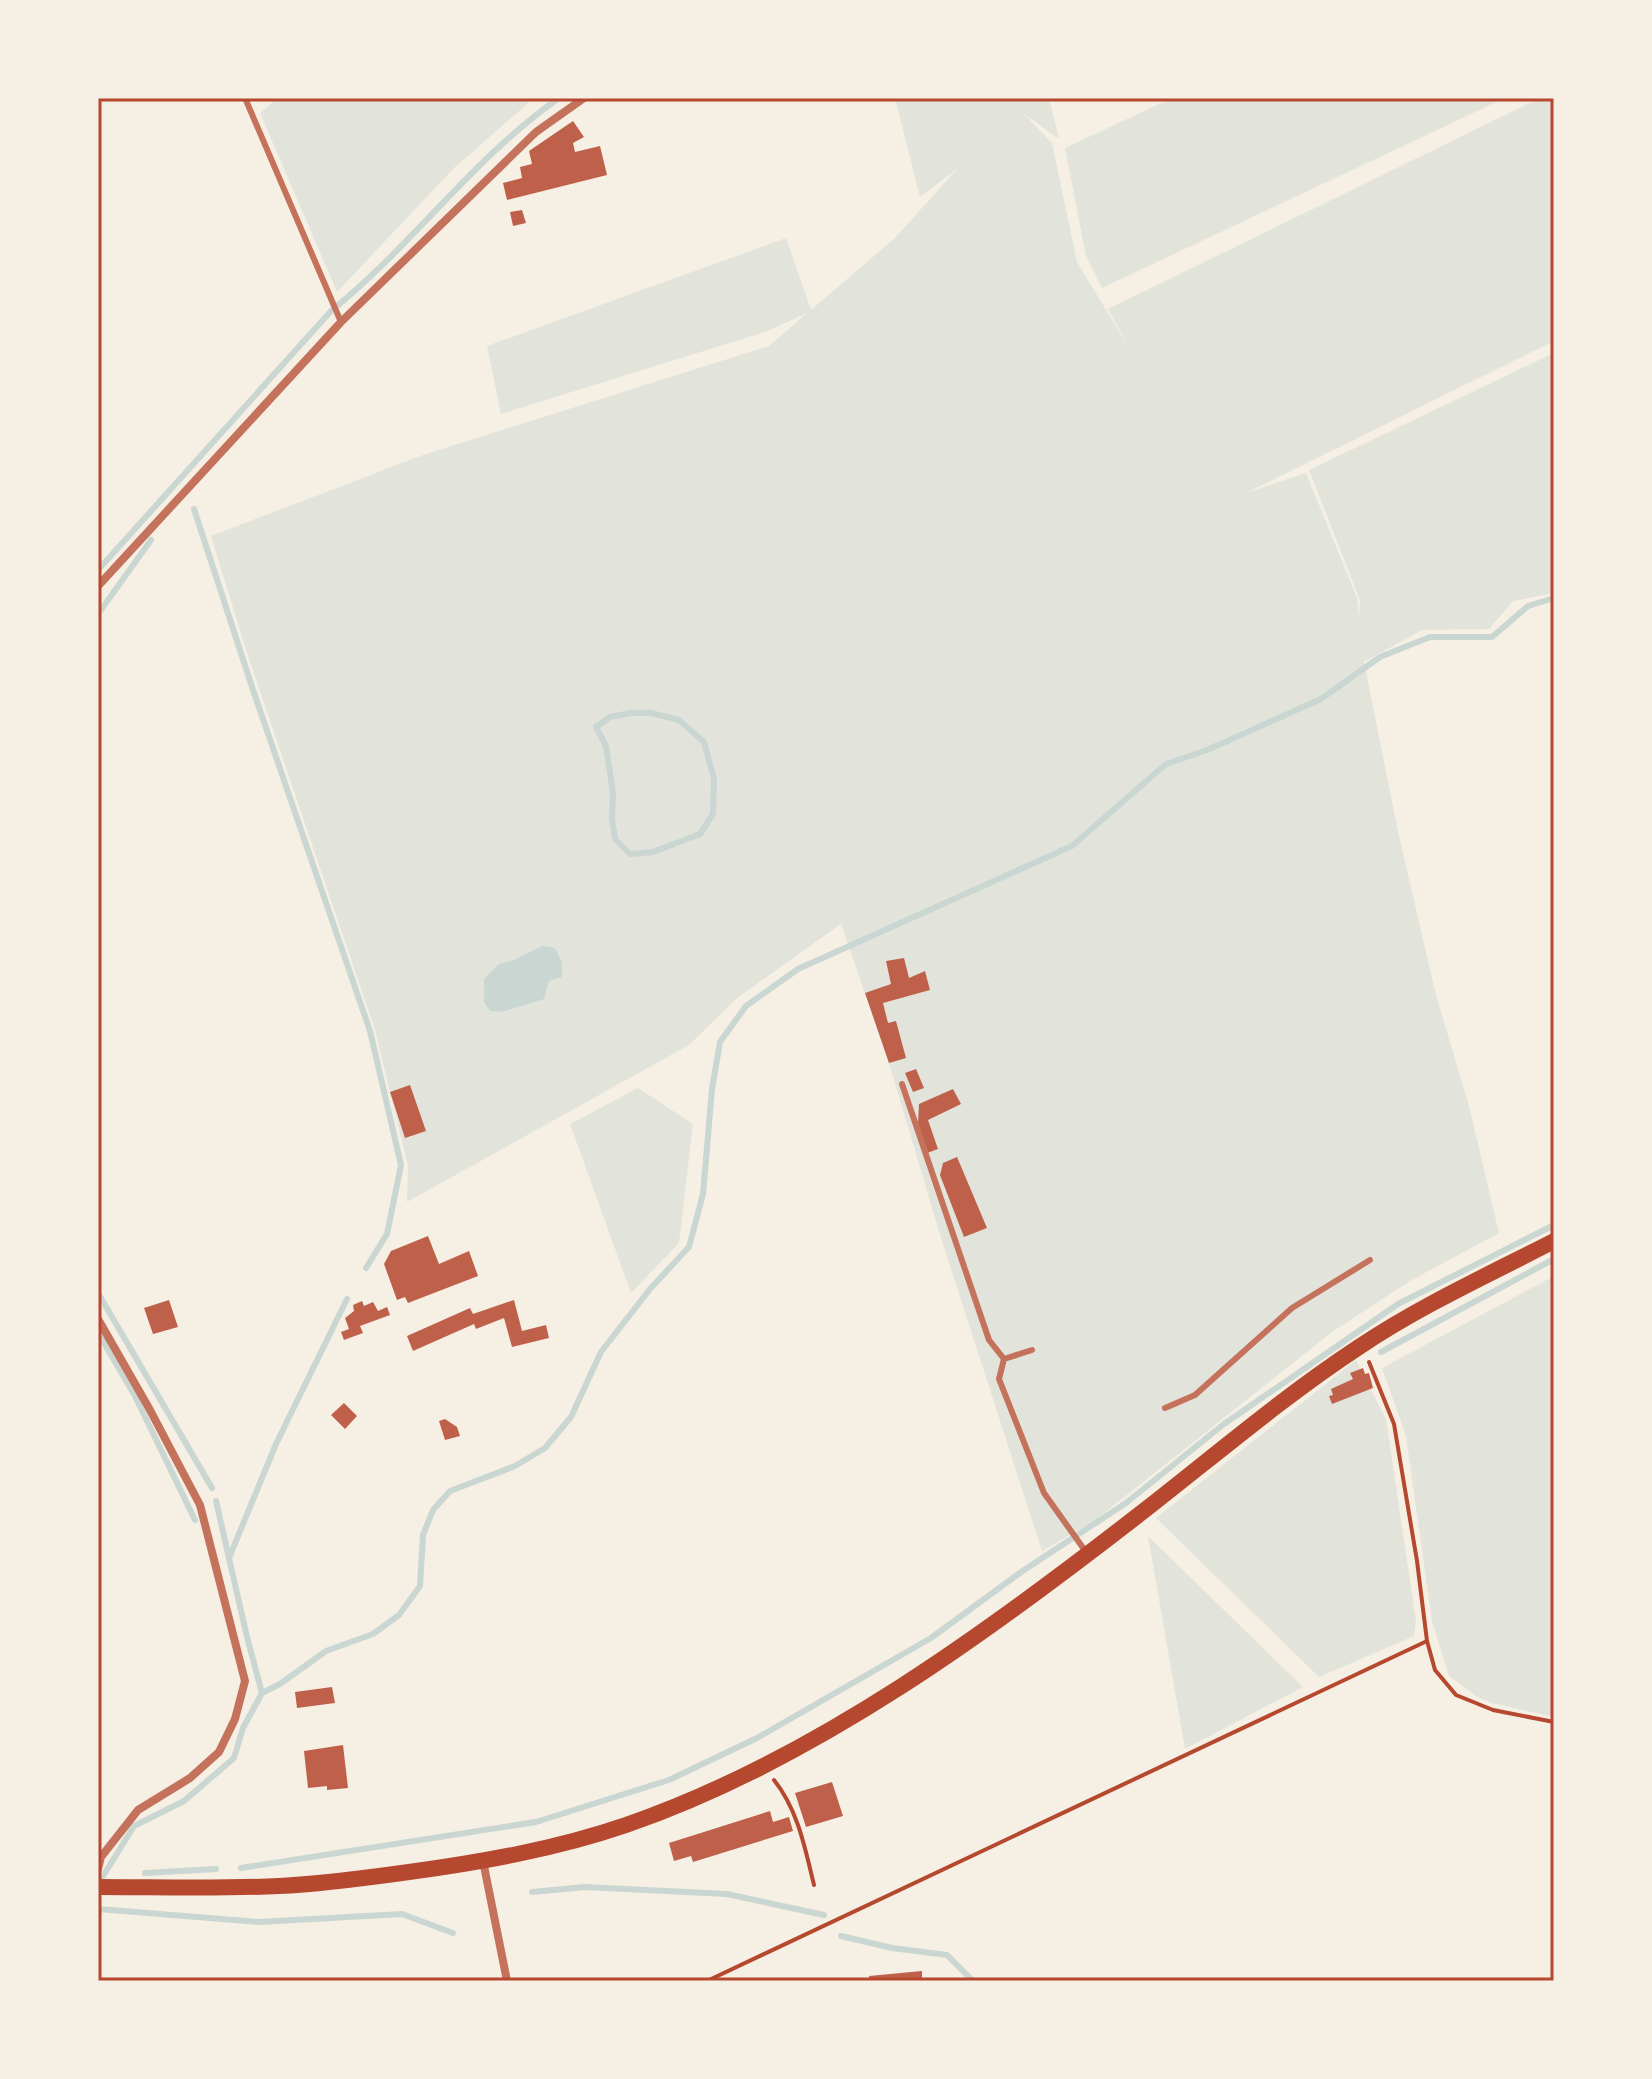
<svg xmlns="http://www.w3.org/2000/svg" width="1652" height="2079" font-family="'Nunito Sans',sans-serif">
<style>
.green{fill:#e2e4dc}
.water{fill:#c9d6d2}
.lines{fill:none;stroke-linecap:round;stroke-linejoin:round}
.stream{stroke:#c9d6d2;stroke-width:6}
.building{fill:#bf614a}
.path{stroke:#b5482f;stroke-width:4}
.service{stroke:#c5725c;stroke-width:6}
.minor{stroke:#c5725c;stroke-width:8}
.secondary{stroke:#b5482f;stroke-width:16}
.neatline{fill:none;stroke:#b5482f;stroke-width:3}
</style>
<rect width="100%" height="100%" fill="#f6efe4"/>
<g class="green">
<path d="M 278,98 L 534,98 L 455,167 L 337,292 L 260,113 Z"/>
<path d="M 895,98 L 1049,98 L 1059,139 L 1023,113 L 1052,143 L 1077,262 L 1128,346 L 1108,309 L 1540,98 L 1554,98 L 1554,341 L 1246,493 L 1306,473 L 1357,598 L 1359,619 L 1360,600 L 1309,470 L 1554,353 L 1554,593 L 1513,601 L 1489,629 L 1422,630 L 1364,662 L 1399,836 L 1436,995 L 1469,1106 L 1499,1233 L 1410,1281 L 1332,1332 L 1094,1521 L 1042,1551 L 941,1238 L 889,1063 L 841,924 L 737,998 L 689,1045 L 407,1202 L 408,1166 L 375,1030 L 246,650 L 211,536 L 423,455 L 769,346 L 807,313 L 768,331 L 501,414 L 487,346 L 786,238 L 811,310 L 894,239 L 958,168 L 920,197 Z"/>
<path d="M 1172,98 L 1505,98 L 1102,288 L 1086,256 L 1065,148 Z"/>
<path d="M 638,1088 L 693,1124 L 679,1243 L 631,1293 L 570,1124 Z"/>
<path d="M 1554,1276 L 1554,1717 L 1492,1703 L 1479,1698 L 1449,1676 L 1432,1621 L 1406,1436 L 1382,1368 Z"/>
<path d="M 1356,1360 L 1386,1419 L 1416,1621 L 1414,1636 L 1319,1677 L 1156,1518 Z"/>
<path d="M 1148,1536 L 1303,1687 L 1185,1749 Z"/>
</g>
<path class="water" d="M 542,946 L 555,948 L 562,962 L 562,977 L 549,981 L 544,999 L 501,1012 L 490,1011 L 484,1002 L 484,979 L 499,964 L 514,960 Z"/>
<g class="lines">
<g class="stream">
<path d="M 194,509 L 252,687 L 370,1031 L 401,1165 L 387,1234 L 366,1268"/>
<path d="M 98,570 L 331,311 C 412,246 473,158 559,98"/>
<path d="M 98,614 L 151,540"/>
<path d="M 631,713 L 651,713 L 679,720 L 704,742 L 714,779 L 713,814 L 700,834 L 653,852 L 630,854 L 615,839 L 612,819 L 613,793 L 606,746 L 596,727 L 610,717 Z"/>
<path d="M 98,1293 L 212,1488"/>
<path d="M 98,1333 L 134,1394 L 195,1520"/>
<path d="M 1381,1352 L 1554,1259"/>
<path d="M 216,1501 L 247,1637 L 262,1693"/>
<path d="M 229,1558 L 276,1444 L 347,1299"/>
<path d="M 241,1868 L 536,1822 L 669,1780 L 757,1738 L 931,1638 L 1021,1572 L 1126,1503 L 1224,1424 L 1398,1304 L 1554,1225"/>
<path d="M 145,1873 L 216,1869"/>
<path d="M 100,1881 L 134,1826 L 184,1801 L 234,1758 L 243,1728 L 262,1693 L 280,1684 L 326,1651 L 373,1634 L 399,1615 L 420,1586 L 423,1535 L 433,1510 L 450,1491 L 515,1466 L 545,1448 L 571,1417 L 601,1352 L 650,1289 L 689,1247 L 703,1194 L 712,1089 L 720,1042 L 746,1006 L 798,969 L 1072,846 L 1166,764 L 1207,750 L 1321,699 L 1380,657 L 1430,637 L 1492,637 L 1528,606 L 1554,598"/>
<path d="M 532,1892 L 585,1887 L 727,1894 L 824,1915"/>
<path d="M 98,1909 L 259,1922 L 402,1914 L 453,1933"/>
<path d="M 841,1936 L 892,1948 L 947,1955 L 973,1981"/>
</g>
</g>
<g class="building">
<path d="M 573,121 L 584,137 L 573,143 L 575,152 L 600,146 L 607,175 L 507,200 L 503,183 L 522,178 L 520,167 L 532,164 L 529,151 Z"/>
<path d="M 522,210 L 526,223 L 513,226 L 510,212 Z"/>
<path d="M 904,958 L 909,978 L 925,971 L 930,990 L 883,1003 L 888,1023 L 896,1021 L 906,1058 L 889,1063 L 865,993 L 891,984 L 886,961 Z"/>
<path d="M 916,1069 L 924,1088 L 913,1092 L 905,1073 Z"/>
<path d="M 410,1085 L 426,1131 L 405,1138 L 390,1092 Z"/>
<path d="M 953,1089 L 961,1104 L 928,1120 L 938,1149 L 927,1153 L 918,1124 L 919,1104 Z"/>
<path d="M 957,1157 L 987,1228 L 964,1237 L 940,1175 L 943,1163 Z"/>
<path d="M 428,1236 L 439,1264 L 469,1251 L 478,1276 L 408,1303 L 405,1297 L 397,1300 L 384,1264 L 391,1251 Z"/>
<path d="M 169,1300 L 178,1327 L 153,1334 L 144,1308 Z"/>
<path d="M 514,1300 L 522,1331 L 546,1325 L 549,1338 L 512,1347 L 504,1318 L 476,1329 L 474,1324 L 413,1351 L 407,1336 L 470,1308 L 473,1314 Z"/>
<path d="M 362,1301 L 364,1306 L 373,1302 L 378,1311 L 387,1307 L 390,1315 L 360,1326 L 363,1333 L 344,1340 L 341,1332 L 349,1329 L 345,1318 L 354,1311 L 353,1305 Z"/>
<path d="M 1363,1368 L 1365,1374 L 1369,1373 L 1373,1388 L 1332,1404 L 1329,1396 L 1333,1395 L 1331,1389 L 1353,1379 L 1350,1373 Z"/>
<path d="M 344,1403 L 357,1416 L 345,1429 L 331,1415 Z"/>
<path d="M 445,1419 L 457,1427 L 460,1436 L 445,1440 L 439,1421 Z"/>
<path d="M 332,1687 L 335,1703 L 297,1708 L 295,1692 Z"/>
<path d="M 343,1745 L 348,1788 L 327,1790 L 327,1786 L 308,1788 L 304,1751 Z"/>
<path d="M 832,1782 L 843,1816 L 806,1827 L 795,1793 Z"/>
<path d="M 770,1811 L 773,1822 L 789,1817 L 793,1831 L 693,1862 L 691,1856 L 674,1861 L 669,1843 Z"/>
<path d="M 922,1971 L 922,1981 L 870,1981 L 869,1976 Z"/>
</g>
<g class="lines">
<g class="path">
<path d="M 1369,1362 L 1394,1424 L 1417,1561 L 1427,1641 L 1435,1670 L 1456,1695 L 1493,1710 L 1554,1722"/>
<path d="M 774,1780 C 798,1810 805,1848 814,1885"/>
<path d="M 707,1981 L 1427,1641"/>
</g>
<g class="service">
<path d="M 245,98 L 341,322"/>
<path d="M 902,1084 L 989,1340 L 1004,1359"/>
<path d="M 1032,1350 L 1004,1359 L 999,1379 L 1044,1493 L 1086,1552"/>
<path d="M 1165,1408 L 1195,1395 L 1292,1308 L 1370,1260"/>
</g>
<g class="minor">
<path d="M 98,586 L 341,322 L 536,132 L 584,98"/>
<path d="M 98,1319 L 150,1410 L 200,1505 L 245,1681 L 235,1719 L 219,1752 L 190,1778 L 138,1810 L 101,1857 L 98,1869"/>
<path d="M 483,1861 L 507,1981"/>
</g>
<path class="secondary" d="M 98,1887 C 158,1887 218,1889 279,1886 C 323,1884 366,1878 409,1872 C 482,1862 556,1849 626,1825 C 815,1760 994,1628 1150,1506 C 1219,1452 1286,1395 1359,1347 C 1420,1306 1488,1275 1554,1241"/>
</g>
<rect width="1652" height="2079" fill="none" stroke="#f6efe4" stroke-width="200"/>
<rect x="100" y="100" width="1452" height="1879" class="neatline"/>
</svg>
